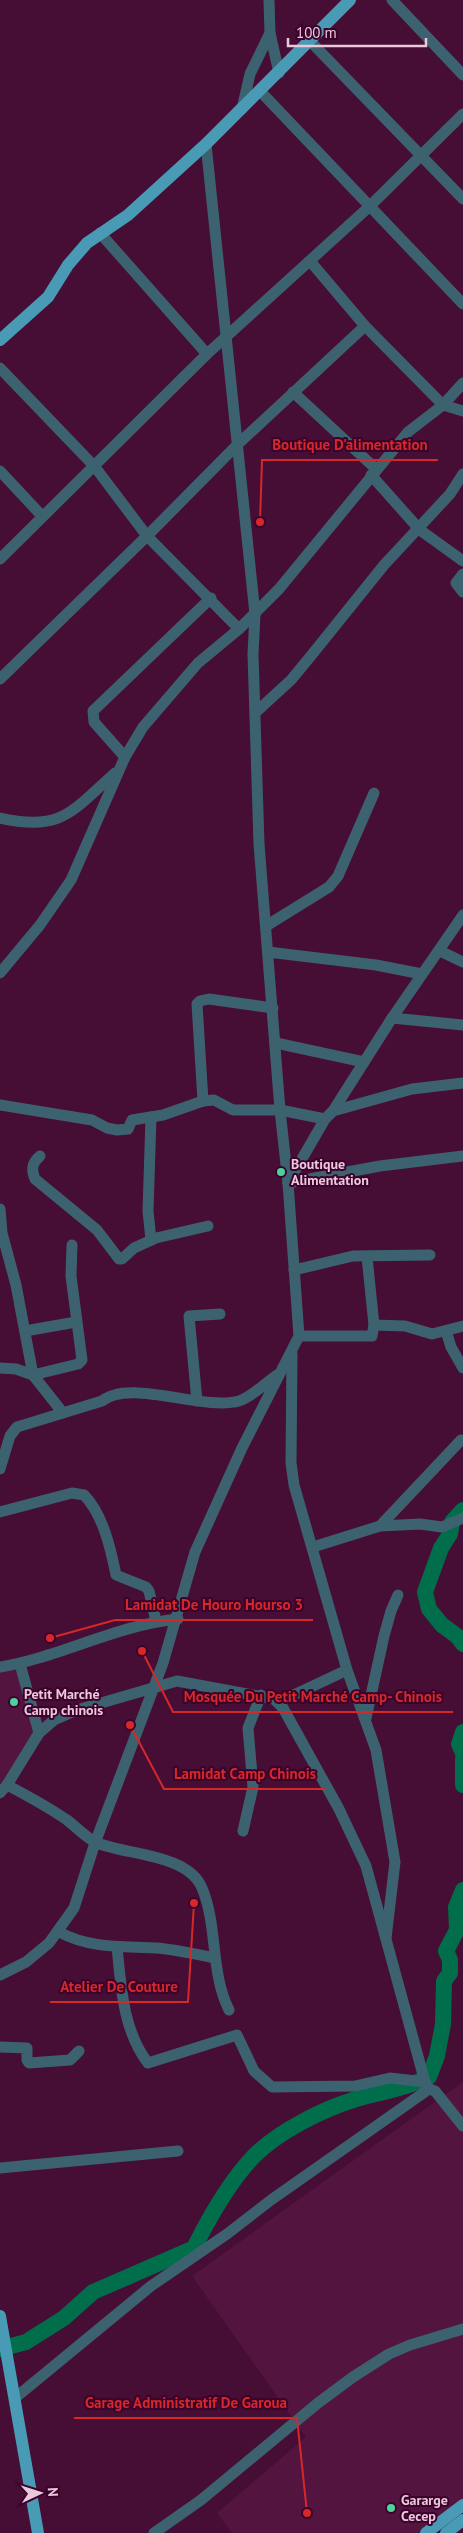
<svg xmlns="http://www.w3.org/2000/svg" width="463" height="2533" font-family="'PT Sans',sans-serif">
<style>
.built{fill:#541440}
.lines{fill:none;stroke-linecap:round;stroke-linejoin:round}
.river{stroke:#006e4a;stroke-width:16}
.minor{stroke:#3d626f;stroke-width:11}
.major{stroke:#489ab5;stroke-width:12}
.poi-dot{fill:#4ad49c;stroke:#3b022b;stroke-width:2}
.labels{text-anchor:middle;dominant-baseline:central;stroke-width:4;stroke-linejoin:round;paint-order:stroke}
.poi-label{font-size:14px;font-weight:bold;fill:#ecc8dd;stroke:#3b022b;text-anchor:start}
.leader{fill:none;stroke:#d62828;stroke-width:2}
.callout-dot{fill:#d62828;stroke:#3b022b;stroke-width:2}
.callout-label{font-size:15px;text-anchor:middle;font-weight:bold;fill:#d62828;stroke:#3b022b;stroke-width:4;stroke-linejoin:round;paint-order:stroke}
</style>
<rect width="100%" height="100%" fill="#460d35"/>
<g class="built">
<path d="M 17,1668 L 36,1732 L 0,1788 L 0,1671 Z"/>
<path d="M 463,2082 L 463,2510 L 434,2533 L 232,2533 L 217,2513 L 306,2437 L 192,2276 Z"/>
</g>
<g class="lines">
<g class="river">
<path d="M 463,1510 L 452,1522 L 450,1534 L 441,1548 L 425,1592 L 429,1609 L 442,1625 L 457,1636 L 463,1644"/>
<path d="M 463,1732 L 459,1744 L 463,1753"/>
<path d="M 463,1759 L 463,1785"/>
<path d="M 0,2349 L 26,2342 L 64,2318 L 93,2292 L 194,2248 C 210,2216 229,2182 254,2156 C 278,2132 321,2110 353,2100 C 379,2092 405,2089 429,2077 L 437,2056 L 443,2024 L 444,1981 L 450,1973 L 450,1960 L 446,1951 L 457,1930 L 456,1907 L 463,1890"/>
</g>
<g class="minor">
<path d="M 269,0 L 270,33 L 279,73"/>
<path d="M 392,0 L 463,75"/>
<path d="M 310,41 L 463,199"/>
<path d="M 260,91 L 463,304"/>
<path d="M 242,109 L 250,74 L 270,33"/>
<path d="M 100,233 L 207,354"/>
<path d="M 310,261 L 365,326 L 443,405 L 463,411"/>
<path d="M 0,368 L 95,467 L 147,536 L 239,629"/>
<path d="M 293,392 L 376,469"/>
<path d="M 0,471 L 42,516"/>
<path d="M 371,475 L 420,530 L 463,561"/>
<path d="M 0,559 L 207,354 L 370,206 L 463,114"/>
<path d="M 463,574 L 456,583 L 463,592"/>
<path d="M 0,679 L 147,536 L 238,444 L 365,326"/>
<path d="M 255,713 L 291,680 L 310,657 L 384,565 L 450,494 L 463,474"/>
<path d="M 125,757 L 94,722 L 93,711 L 211,598"/>
<path d="M 0,818 C 62,832 72,811 115,773"/>
<path d="M 266,926 L 329,887 L 338,876 L 374,793"/>
<path d="M 440,951 L 463,962"/>
<path d="M 268,952 L 376,965 L 422,974"/>
<path d="M 0,973 L 40,925 L 71,880 L 125,757 L 143,727 L 198,663 L 239,629 L 279,589 L 408,432 L 443,405 L 463,383"/>
<path d="M 392,1018 L 463,1025"/>
<path d="M 276,1043 L 364,1062"/>
<path d="M 203,1101 L 197,1004 L 200,1001 L 209,999 L 273,1008"/>
<path d="M 0,1105 L 92,1120 L 107,1128 L 117,1130 L 128,1129 L 132,1120 L 163,1115 L 203,1101 L 214,1100 L 233,1110 L 280,1110 L 325,1119"/>
<path d="M 333,1111 L 412,1089 L 463,1083"/>
<path d="M 40,1156 C 32,1163 31,1169 35,1179 L 97,1230 L 119,1259 L 122,1259 L 134,1248 L 156,1238 L 208,1226"/>
<path d="M 288,1183 L 325,1119 L 333,1111 L 392,1018 L 463,915"/>
<path d="M 288,1183 L 380,1166 L 463,1156"/>
<path d="M 0,1209 L 2,1233 L 16,1285 L 33,1375 L 63,1413"/>
<path d="M 151,1240 L 148,1211 L 151,1117"/>
<path d="M 294,1270 L 353,1256 L 430,1255"/>
<path d="M 374,1325 L 405,1326 L 432,1334 L 463,1326"/>
<path d="M 25,1331 L 76,1322"/>
<path d="M 446,1331 L 451,1347 L 463,1368"/>
<path d="M 299,1336 L 372,1336 L 374,1325 L 367,1257"/>
<path d="M 292,1354 L 291,1463 L 294,1485 L 347,1670 L 376,1750 L 395,1862 L 386,1938"/>
<path d="M 0,1368 L 16,1369 L 33,1375 L 78,1364 L 82,1360 L 71,1276 L 72,1245"/>
<path d="M 197,1401 L 189,1316 L 220,1314"/>
<path d="M 0,1469 L 10,1436 L 17,1427 L 102,1401 C 130,1378 202,1411 239,1401 C 252,1397 265,1383 277,1375"/>
<path d="M 0,1512 L 72,1493 L 84,1495 C 103,1514 111,1550 116,1575 L 146,1587 L 149,1591 L 156,1621"/>
<path d="M 380,1526 L 461,1440"/>
<path d="M 313,1547 L 380,1526 L 420,1524 L 442,1527 L 463,1518"/>
<path d="M 20,1664 L 39,1733"/>
<path d="M 0,1667 C 61,1657 116,1625 178,1619"/>
<path d="M 279,1702 L 347,1670"/>
<path d="M 366,1718 L 384,1636 L 391,1611 L 398,1595"/>
<path d="M 7,1785 C 28,1796 48,1807 67,1820 C 75,1826 89,1840 97,1843 C 127,1855 188,1854 202,1888 C 218,1926 210,1972 229,2010"/>
<path d="M 0,1793 L 7,1785 L 39,1733 L 54,1720 L 77,1710 L 177,1681 L 274,1699 L 283,1708 L 339,1809 L 366,1866 L 425,2082 L 429,2089 L 435,2091 L 463,2126"/>
<path d="M 243,1831 L 253,1787 L 248,1728 L 261,1695"/>
<path d="M 59,1932 C 91,1949 123,1946 157,1948 C 177,1950 196,1954 215,1958"/>
<path d="M 117,1947 C 121,1986 123,2031 148,2063 L 237,2035 L 254,2071 L 272,2087 L 355,2086 L 390,2078 L 425,2082"/>
<path d="M 0,1975 L 26,1962 L 49,1943 L 74,1908 L 95,1843 L 163,1663 L 195,1552 L 242,1448 L 299,1336 L 288,1183 L 280,1110 L 259,844 L 253,654 L 255,614 L 206,144"/>
<path d="M 0,2047 L 27,2048 L 27,2060 L 29,2063 L 70,2060 L 79,2051"/>
<path d="M 0,2168 L 178,2151"/>
<path d="M 15,2398 L 151,2286 L 227,2234 L 271,2200 L 429,2089"/>
<path d="M 154,2533 L 201,2500 L 318,2403 L 353,2377 L 389,2354 L 410,2345 L 463,2329"/>
</g>
<g class="major">
<path d="M 0,340 L 48,297 L 68,265 L 87,243 L 128,215 L 206,144 L 350,0"/>
<path d="M 0,2316 L 38,2533"/>
<path d="M 426,2533 L 463,2505"/>
<path d="M 446,2533 L 463,2520"/>
</g>
</g>
<g class="poi-dot">
<circle cx="281" cy="1172" r="5"/>
<circle cx="14" cy="1702" r="5"/>
<circle cx="391" cy="2508" r="5"/>
</g>
<g class="labels">
<g class="poi-label">
<text x="291" y="1164">Boutique<tspan x="291" dy="16">Alimentation</tspan></text>
<text x="24" y="1694">Petit Marché<tspan x="24" dy="16">Camp chinois</tspan></text>
<text x="401" y="2500">Gararge<tspan x="401" dy="16">Cecep</tspan></text>
</g>
</g>
<path class="leader" d="M260 522L262 460H438M50 1638L115 1620H313M142 1651L173 1712H453M130 1725L164 1789H326M194 1903L188 2002H50M307 2513L297 2418H74"/>
<g class="callout-dot">
<circle cx="260" cy="522" r="5"/>
<circle cx="50" cy="1638" r="5"/>
<circle cx="142" cy="1651" r="5"/>
<circle cx="130" cy="1725" r="5"/>
<circle cx="194" cy="1903" r="5"/>
<circle cx="307" cy="2513" r="5"/>
</g>
<g class="callout-label">
<text x="350" y="450">Boutique D'alimentation</text>
<text x="214" y="1610">Lamidat De Houro Hourso 3</text>
<text x="313" y="1702">Mosquée Du Petit Marché Camp- Chinois</text>
<text x="245" y="1779">Lamidat Camp Chinois</text>
<text x="119" y="1992">Atelier De Couture</text>
<text x="186" y="2408">Garage Administratif De Garoua</text>
</g>
<g transform="translate(40 2493) rotate(86)" stroke="#3b022b" stroke-width="4" paint-order="stroke">
<path d="M0-4L9 19L0 12L-9 19Z" fill="#ecc8dd"/>
<text y="-8" font-size="14" font-weight="bold" text-anchor="middle" fill="#ecc8dd">N</text>
</g>
<path d="M288 38v8h138v-8" fill="none" stroke="#ecc8dd" stroke-width="2.5"/>
<text x="296" y="38" font-size="15" fill="#ecc8dd" stroke="#3b022b" stroke-width="4" paint-order="stroke">100 m</text>
</svg>
